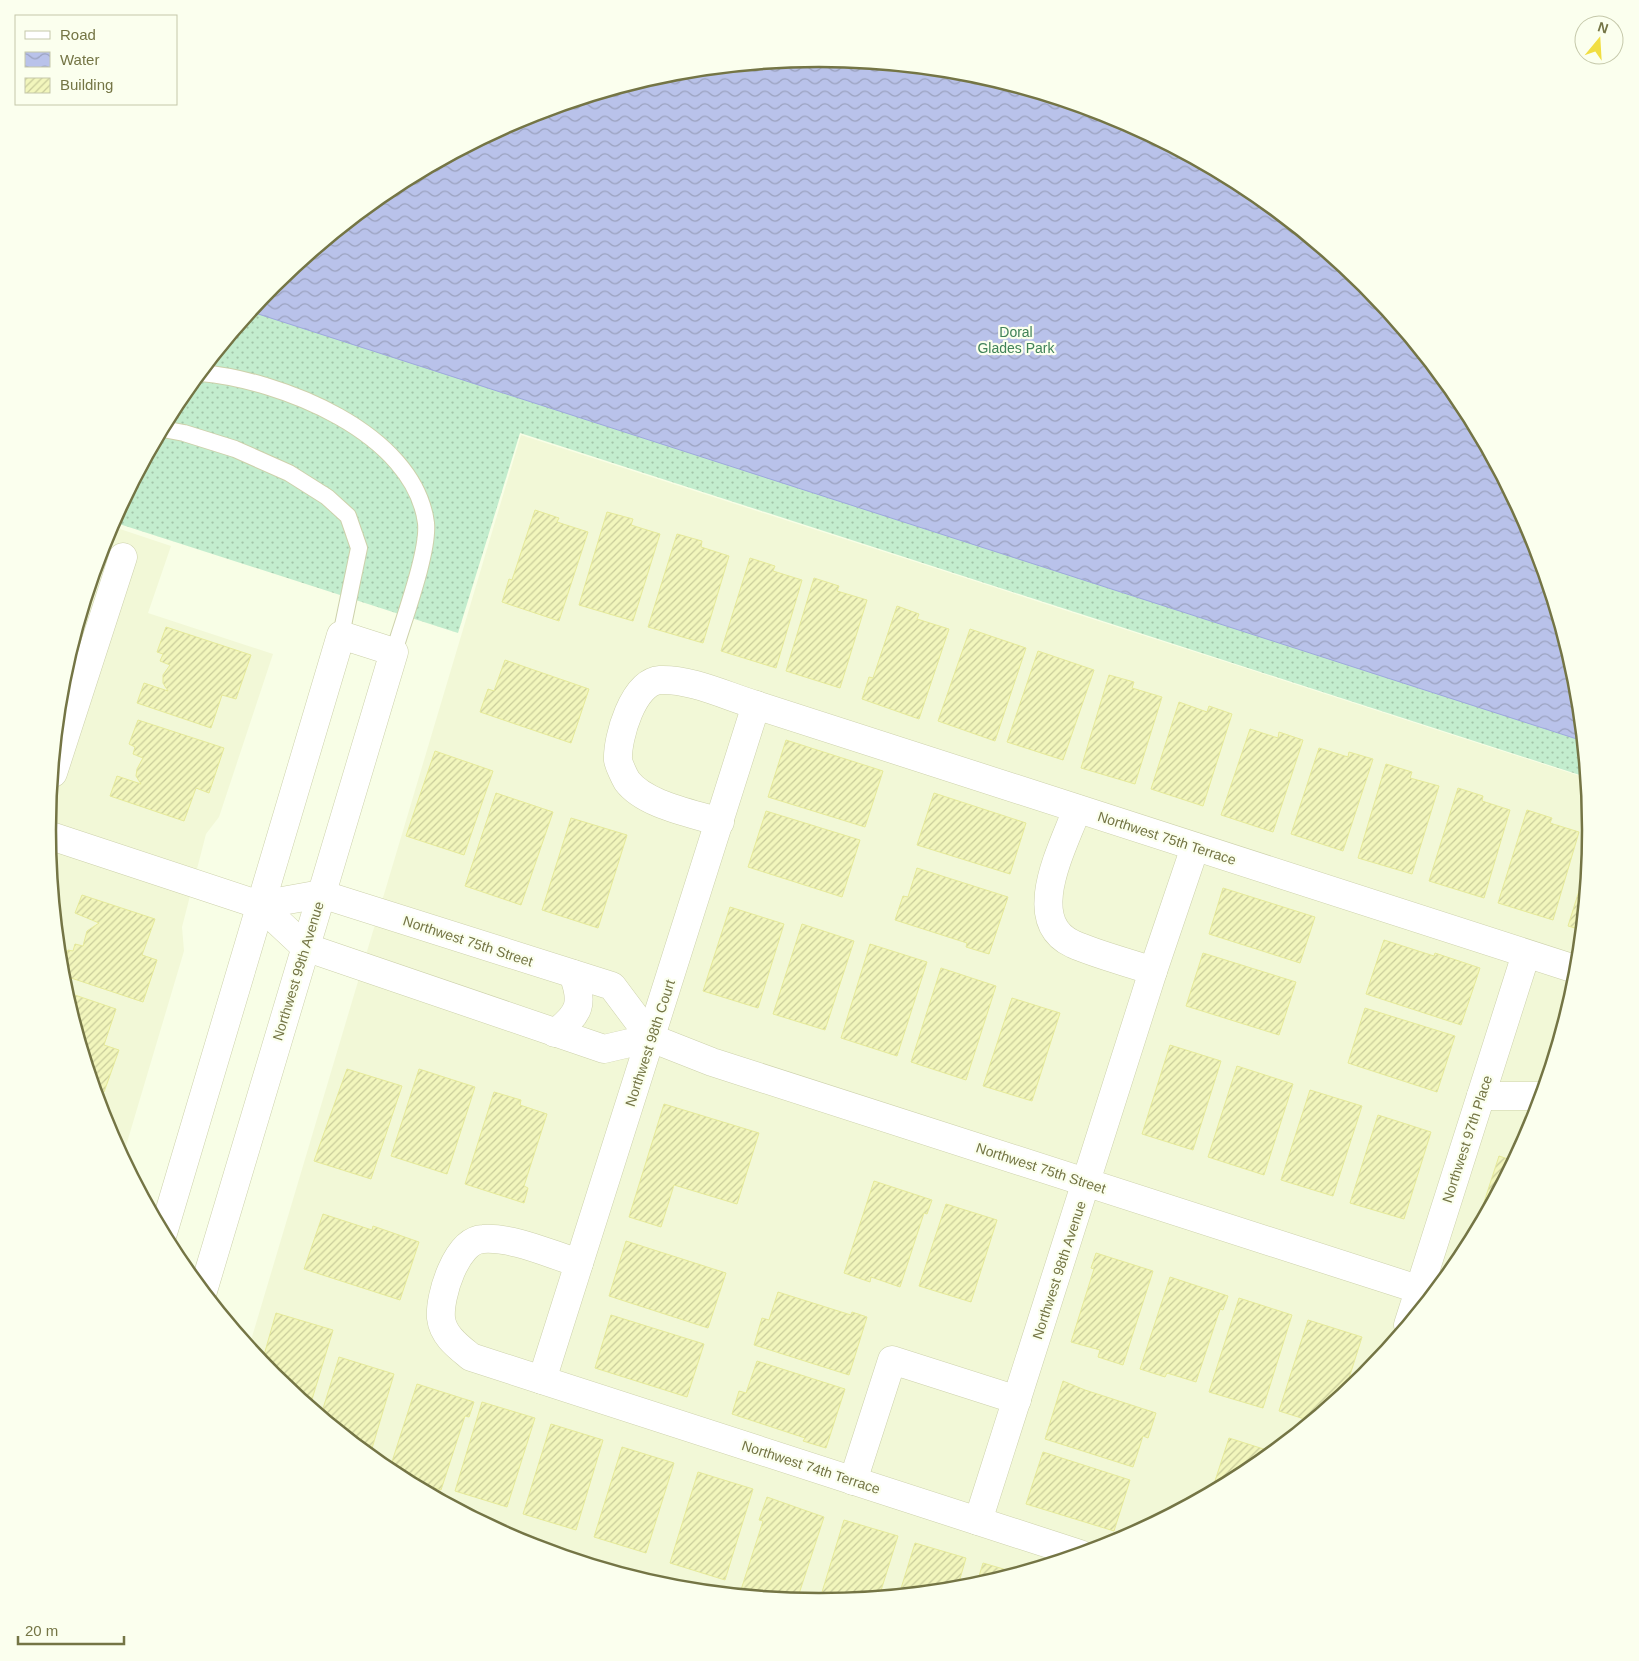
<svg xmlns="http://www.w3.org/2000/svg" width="1639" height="1661" font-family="Arial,sans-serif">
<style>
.residential{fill:#f2f8d7}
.grass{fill:url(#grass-dots)}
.water{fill:url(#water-waves);stroke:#9ea9dd}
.building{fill:url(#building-hatch);stroke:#e6ea9a}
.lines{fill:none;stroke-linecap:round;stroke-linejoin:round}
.lane-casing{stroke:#cdd1ab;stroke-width:18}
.street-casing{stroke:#cdd1ab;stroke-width:29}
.lane{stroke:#fff;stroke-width:16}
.street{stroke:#fff;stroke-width:28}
.labels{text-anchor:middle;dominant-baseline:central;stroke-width:4.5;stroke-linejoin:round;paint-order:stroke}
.park-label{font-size:14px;fill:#3f8257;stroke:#fbffee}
.street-label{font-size:14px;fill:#747545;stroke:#fbffee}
.rim{fill:none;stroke:#747545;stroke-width:2.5}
</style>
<defs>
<pattern id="grass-dots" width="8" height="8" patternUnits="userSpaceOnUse" patternTransform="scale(1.25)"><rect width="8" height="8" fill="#c3edce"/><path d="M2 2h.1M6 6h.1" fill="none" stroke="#a3c5a9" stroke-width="1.8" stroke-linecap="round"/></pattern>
<pattern id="water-waves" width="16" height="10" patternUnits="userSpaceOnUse" patternTransform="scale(1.25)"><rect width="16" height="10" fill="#b9c2ea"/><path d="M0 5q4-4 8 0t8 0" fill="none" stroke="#9ba2bf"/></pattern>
<pattern id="building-hatch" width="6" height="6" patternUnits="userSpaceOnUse" patternTransform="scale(1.25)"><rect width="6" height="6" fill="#f2f6bc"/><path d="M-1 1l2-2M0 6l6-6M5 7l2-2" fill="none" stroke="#c9cc9b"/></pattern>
</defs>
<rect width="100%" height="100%" fill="#f8fee6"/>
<g class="residential">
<path d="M 521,435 L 1586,778 L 1591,831 L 1577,981 L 1533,1126 L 1461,1260 L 1365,1377 L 1248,1473 L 1115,1544 L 970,1588 L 819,1602 L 669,1588 L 524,1544 L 390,1472 L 273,1376 L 249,1347 Z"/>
<path d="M 111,526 L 171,546 L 148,613 L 273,654 L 219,817 L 206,834 L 182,927 L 184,951 L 123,1156 L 106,1126 L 62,981 L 48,830 L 62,680 L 106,535 Z"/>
</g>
<path class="grass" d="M 820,59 L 970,73 L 1115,117 L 1249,189 L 1366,285 L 1462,402 L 1533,535 L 1577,680 L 1586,777 L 520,433 L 458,633 L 113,522 L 178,401 L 274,284 L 391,188 L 524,117 L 669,73 Z"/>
<path class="water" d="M 820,59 L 970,73 L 1115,117 L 1249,189 L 1366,285 L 1462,402 L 1533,535 L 1577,680 L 1583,741 L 252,312 L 274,284 L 391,188 L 524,117 L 669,73 Z"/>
<g class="building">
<path d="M 535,510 L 559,518 L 557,522 L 588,532 L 559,621 L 502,602 L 509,579 L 512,580 Z"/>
<path d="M 607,512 L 633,519 L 631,525 L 660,534 L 633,621 L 579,605 Z"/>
<path d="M 677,534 L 702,541 L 701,547 L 729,556 L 703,643 L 648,627 Z"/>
<path d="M 750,558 L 775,566 L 773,571 L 802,580 L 776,668 L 721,651 Z"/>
<path d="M 814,578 L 839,586 L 837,591 L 867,600 L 840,688 L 786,671 Z"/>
<path d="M 897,606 L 919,614 L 917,619 L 949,629 L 919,719 L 862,699 L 869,677 L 873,678 Z"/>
<path d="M 166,627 L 251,655 L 236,699 L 222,695 L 211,728 L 137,703 L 144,683 L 168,691 L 163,683 L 163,675 L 170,665 L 160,661 L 163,654 L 157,652 Z"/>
<path d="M 970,629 L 1026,648 L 995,741 L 938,721 Z"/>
<path d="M 1038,651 L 1094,670 L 1063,760 L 1007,742 Z"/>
<path d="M 505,660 L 589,689 L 571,743 L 480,712 L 488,689 L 494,691 Z"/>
<path d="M 1109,675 L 1134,682 L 1132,688 L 1162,697 L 1135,784 L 1081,768 Z"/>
<path d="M 1179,702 L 1207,712 L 1209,706 L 1232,714 L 1203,806 L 1151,789 Z"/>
<path d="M 138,720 L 224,748 L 209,793 L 196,788 L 184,821 L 110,796 L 117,776 L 141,784 L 136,776 L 137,769 L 143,758 L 133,754 L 135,747 L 129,744 Z"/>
<path d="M 1250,729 L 1278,738 L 1279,732 L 1303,740 L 1273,832 L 1221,815 Z"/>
<path d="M 786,740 L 883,771 L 865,827 L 768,797 Z"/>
<path d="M 1319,748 L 1348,757 L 1349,752 L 1373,759 L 1343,851 L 1291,834 Z"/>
<path d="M 435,751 L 493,771 L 464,855 L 406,836 Z"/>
<path d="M 1386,764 L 1412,772 L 1410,778 L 1439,786 L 1412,874 L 1358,858 Z"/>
<path d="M 1458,788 L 1483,796 L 1482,801 L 1510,810 L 1484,898 L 1429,881 Z"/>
<path d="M 496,793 L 553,812 L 521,905 L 465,886 Z"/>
<path d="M 934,793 L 1026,823 L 1010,874 L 917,845 Z"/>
<path d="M 1527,810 L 1552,818 L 1550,823 L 1579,832 L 1553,920 L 1498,903 Z"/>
<path d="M 766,811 L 860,840 L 842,897 L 748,867 Z"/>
<path d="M 571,818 L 627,835 L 598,928 L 542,910 Z"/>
<path d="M 1589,859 L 1582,930 L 1568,926 Z"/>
<path d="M 917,868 L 1008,897 L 989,954 L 966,947 L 967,943 L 895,920 L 903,896 L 908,897 Z"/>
<path d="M 1223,888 L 1315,917 L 1300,963 L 1209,934 Z"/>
<path d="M 82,895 L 155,919 L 142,955 L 157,960 L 143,1002 L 62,975 L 61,968 L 68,950 L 73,951 L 75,944 L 83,946 L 87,931 L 99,923 L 75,913 Z"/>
<path d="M 730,907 L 784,924 L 758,1008 L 703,991 Z"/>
<path d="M 802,924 L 854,941 L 825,1030 L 773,1014 Z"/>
<path d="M 1384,940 L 1434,956 L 1435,953 L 1480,968 L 1461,1025 L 1366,994 Z"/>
<path d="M 870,944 L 927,962 L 897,1056 L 841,1038 Z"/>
<path d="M 1203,953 L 1296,982 L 1279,1035 L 1186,1006 Z"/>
<path d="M 941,968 L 996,986 L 966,1080 L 911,1062 Z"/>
<path d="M 66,992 L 116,1009 L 104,1045 L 119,1050 L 104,1092 L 95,1089 Z"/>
<path d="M 1012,998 L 1060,1013 L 1032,1101 L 983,1086 Z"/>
<path d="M 1365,1008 L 1455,1036 L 1437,1092 L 1348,1063 Z"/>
<path d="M 1170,1045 L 1221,1061 L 1193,1150 L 1142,1134 Z"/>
<path d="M 1237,1066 L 1293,1084 L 1264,1175 L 1208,1157 Z"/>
<path d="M 347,1069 L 402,1086 L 371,1179 L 314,1161 Z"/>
<path d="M 419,1069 L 475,1087 L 447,1174 L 391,1156 Z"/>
<path d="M 1310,1090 L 1362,1106 L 1333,1196 L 1281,1180 Z"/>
<path d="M 494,1092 L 521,1100 L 520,1105 L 547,1114 L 524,1186 L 528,1188 L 524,1203 L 465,1184 Z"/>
<path d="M 664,1104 L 759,1133 L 737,1204 L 674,1185 L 661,1227 L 629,1217 Z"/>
<path d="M 1378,1115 L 1431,1132 L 1404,1219 L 1350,1203 Z"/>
<path d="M 1499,1156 L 1514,1161 L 1469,1246 L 1466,1245 L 1471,1228 L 1475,1230 Z"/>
<path d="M 874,1181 L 932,1200 L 927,1214 L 924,1213 L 900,1287 L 871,1277 L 870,1282 L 844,1273 Z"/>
<path d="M 946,1204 L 997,1220 L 971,1302 L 919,1286 Z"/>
<path d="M 323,1214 L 372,1230 L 373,1226 L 419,1242 L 400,1300 L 304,1269 Z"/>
<path d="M 626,1241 L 726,1273 L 708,1328 L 609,1296 Z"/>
<path d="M 1096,1253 L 1153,1271 L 1123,1365 L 1098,1357 L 1100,1350 L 1071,1342 L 1094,1269 L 1091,1268 Z"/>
<path d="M 1170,1277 L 1228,1296 L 1223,1310 L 1220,1309 L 1196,1382 L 1167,1373 L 1165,1377 L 1140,1369 Z"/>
<path d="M 778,1292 L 851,1315 L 852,1312 L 867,1317 L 849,1375 L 754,1345 L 762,1318 L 769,1320 Z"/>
<path d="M 1239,1298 L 1292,1315 L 1263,1408 L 1209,1392 Z"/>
<path d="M 276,1313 L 333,1330 L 310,1406 L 273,1376 L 262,1362 Z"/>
<path d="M 611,1315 L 704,1344 L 687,1397 L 595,1368 Z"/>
<path d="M 1308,1320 L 1362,1337 L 1344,1394 L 1311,1421 L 1279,1411 Z"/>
<path d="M 339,1357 L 394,1374 L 370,1455 L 321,1415 Z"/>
<path d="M 757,1361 L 845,1389 L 826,1448 L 803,1441 L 805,1438 L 732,1414 L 739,1391 L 746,1393 Z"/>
<path d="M 1063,1381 L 1085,1390 L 1156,1413 L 1148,1438 L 1143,1436 L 1133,1467 L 1045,1439 Z"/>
<path d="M 417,1384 L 474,1402 L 469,1417 L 465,1416 L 441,1490 L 412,1481 L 411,1483 L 389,1471 Z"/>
<path d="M 482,1402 L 535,1418 L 507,1507 L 455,1491 Z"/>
<path d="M 551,1424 L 603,1440 L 576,1530 L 523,1514 Z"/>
<path d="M 1229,1438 L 1273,1452 L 1248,1473 L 1218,1489 L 1213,1487 Z"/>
<path d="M 622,1447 L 674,1463 L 646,1553 L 594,1537 Z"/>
<path d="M 1043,1452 L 1130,1480 L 1114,1531 L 1026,1504 Z"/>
<path d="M 698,1472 L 753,1489 L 725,1580 L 670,1563 Z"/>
<path d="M 767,1497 L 824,1517 L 797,1600 L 740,1593 L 763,1521 L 759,1520 Z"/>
<path d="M 844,1520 L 898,1536 L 879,1597 L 819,1602 Z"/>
<path d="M 915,1543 L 966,1558 L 957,1589 L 899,1595 Z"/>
<path d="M 983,1563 L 1017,1573 L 976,1586 Z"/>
</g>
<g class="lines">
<defs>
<g id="lane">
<path d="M 201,373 C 280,380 414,432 426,523 C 429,552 403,621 394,652"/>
<path d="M 163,429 L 184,433 L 235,449 L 289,473 L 327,497 L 348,516 L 359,548 L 341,635"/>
</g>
<g id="street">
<path d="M 53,773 L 123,557"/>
<path d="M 1077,809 C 1064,846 1022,920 1073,944 C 1098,955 1127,962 1153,971"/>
<path d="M 720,822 C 692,813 645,805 627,781 C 624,776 619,765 618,760 C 617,738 633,682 660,680 C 692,679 726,696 756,705 L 1578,970"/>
<path d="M 48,835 L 260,905 L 305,947 L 604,1049 L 651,1038"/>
<path d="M 260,905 L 321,894 L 612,986 L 651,1038 L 712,1062 L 1433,1294"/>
<path d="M 555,1033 C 580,1014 584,1003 573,974"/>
<path d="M 1481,1096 L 1542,1096"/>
<path d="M 163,1233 L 341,635 L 394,652 L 203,1291"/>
<path d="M 579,1263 C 549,1254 514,1237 483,1239 C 456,1240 439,1297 441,1318 C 443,1336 459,1347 471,1357 L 1080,1554"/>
<path d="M 1408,1325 L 1526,954"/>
<path d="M 542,1380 L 756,705"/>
<path d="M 853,1481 L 892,1360 L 1017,1400"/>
<path d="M 978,1521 L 1153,971 L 1195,847"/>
</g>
</defs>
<use href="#lane" class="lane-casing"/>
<use href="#street" class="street-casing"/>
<use href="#lane" class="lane"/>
<use href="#street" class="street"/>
</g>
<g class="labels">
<g class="park-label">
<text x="1016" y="332">Doral<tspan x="1016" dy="16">Glades Park</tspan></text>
</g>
<g class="street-label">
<text transform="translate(1167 838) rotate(18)">Northwest 75th Terrace</text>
<text transform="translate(468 941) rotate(18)">Northwest 75th Street</text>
<text transform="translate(298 971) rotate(-73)">Northwest 99th Avenue</text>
<text transform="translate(650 1043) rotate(-72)">Northwest 98th Court</text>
<text transform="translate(1467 1139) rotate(-72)">Northwest 97th Place</text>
<text transform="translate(1041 1168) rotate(18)">Northwest 75th Street</text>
<text transform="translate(1059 1270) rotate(-72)">Northwest 98th Avenue</text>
<text transform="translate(811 1467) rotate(18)">Northwest 74th Terrace</text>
</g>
</g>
<path d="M0 0H1639V1661H0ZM56 830a763 763 0 1 1 1526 0a763 763 0 1 1-1526 0Z" fill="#fbffee" fill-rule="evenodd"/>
<path class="rim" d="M56 830a763 763 0 1 1 1526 0a763 763 0 1 1-1526 0Z"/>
<rect x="15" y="15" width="162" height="90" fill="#fbffee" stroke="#c5c8aa"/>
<rect x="25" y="31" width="25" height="8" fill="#ffffff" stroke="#c5c8aa"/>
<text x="60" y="40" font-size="15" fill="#747545">Road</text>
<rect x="25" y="52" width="25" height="15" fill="url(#water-waves)" stroke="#c5c8aa"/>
<text x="60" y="65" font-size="15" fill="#747545">Water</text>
<rect x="25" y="78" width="25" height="15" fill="url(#building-hatch)" stroke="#c5c8aa"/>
<text x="60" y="90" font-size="15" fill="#747545">Building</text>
<g transform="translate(1599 40) rotate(18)"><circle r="24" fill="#fbffee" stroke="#c5c8aa"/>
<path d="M0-4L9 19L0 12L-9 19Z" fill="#f1de42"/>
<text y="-8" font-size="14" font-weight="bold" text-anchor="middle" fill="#747545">N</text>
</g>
<path d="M18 1636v8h106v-8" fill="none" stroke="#747545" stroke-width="2.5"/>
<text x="25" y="1636" font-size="15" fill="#747545" stroke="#fbffee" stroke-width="4" paint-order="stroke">20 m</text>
</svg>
